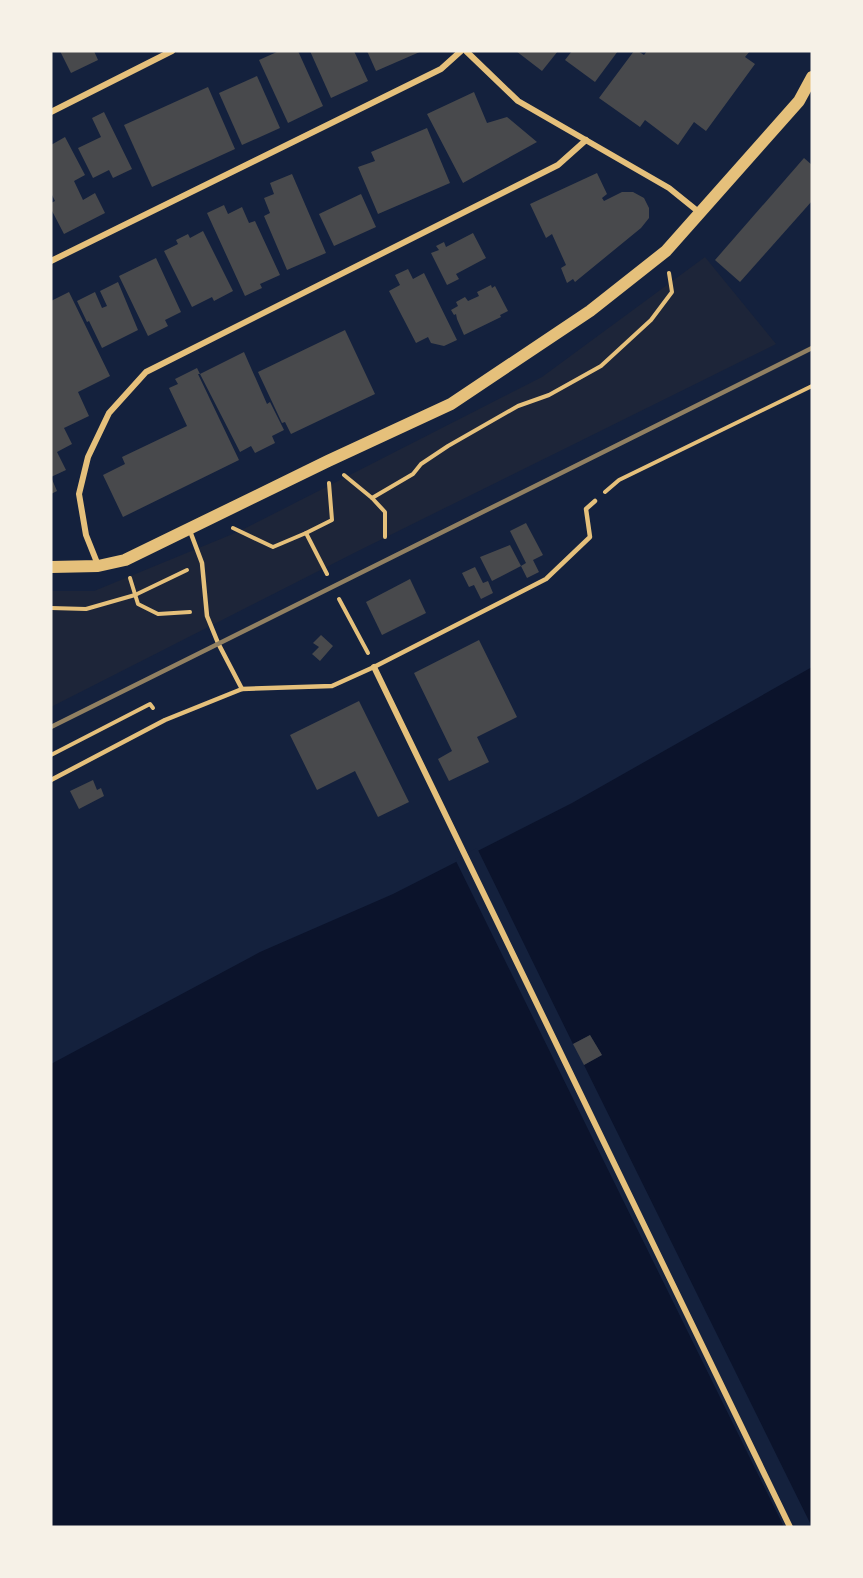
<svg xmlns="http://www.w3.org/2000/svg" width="863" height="1578" font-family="Literata,serif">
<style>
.green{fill:#1d2539}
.water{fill:#0b132b}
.pier{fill:#14213d}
.building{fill:#48494c}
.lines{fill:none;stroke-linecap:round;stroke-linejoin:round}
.path{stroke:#e5c07b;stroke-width:4}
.service{stroke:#e5c07b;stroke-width:4.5}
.minor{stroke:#e5c07b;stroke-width:6}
.secondary{stroke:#e5c07b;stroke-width:12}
.rail{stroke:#918062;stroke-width:4.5}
</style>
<rect width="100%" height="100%" fill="#14213d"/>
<path class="green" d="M 705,257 L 776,344 L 356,552 L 51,707 L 51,591 L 94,591 L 240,531 L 542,377 Z"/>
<path class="water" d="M 812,667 L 812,1527 L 51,1527 L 51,1064 L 260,952 L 393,894 L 572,803 Z"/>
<path class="pier" d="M 477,848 L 573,1044 L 590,1035 L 602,1055 L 584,1065 L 812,1527 L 784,1527 L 455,859 Z"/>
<g class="building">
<path d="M 60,51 L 94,51 L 98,60 L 71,73 Z"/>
<path d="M 279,51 L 298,51 L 323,106 L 288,123 L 259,60 Z"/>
<path d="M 310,51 L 354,51 L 368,81 L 331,98 Z"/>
<path d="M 367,51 L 422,51 L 376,71 Z"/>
<path d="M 516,51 L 558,51 L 542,71 Z"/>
<path d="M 572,51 L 618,51 L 595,82 L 565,60 Z"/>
<path d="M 634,51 L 638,51 L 644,55 L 647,51 L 750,51 L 745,57 L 755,64 L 706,131 L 694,122 L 678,145 L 645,120 L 640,127 L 599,98 Z"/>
<path d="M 257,76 L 280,128 L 242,145 L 219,93 Z"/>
<path d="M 208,87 L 235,149 L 152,187 L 124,125 Z"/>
<path d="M 474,92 L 487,123 L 507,117 L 537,142 L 463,183 L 427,114 Z"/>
<path d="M 104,112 L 132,169 L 113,178 L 109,170 L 93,178 L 78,148 L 101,137 L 92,118 Z"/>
<path d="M 427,128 L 450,183 L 378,214 L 358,167 L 375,161 L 371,152 Z"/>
<path d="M 65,137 L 85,175 L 74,181 L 83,200 L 95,193 L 105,213 L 64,234 L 51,209 L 51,203 L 55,201 L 51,193 L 51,145 Z"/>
<path d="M 804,158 L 812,165 L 812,201 L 740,282 L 715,260 Z"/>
<path d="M 597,173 L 607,194 L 602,198 L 604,201 L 622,192 L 633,192 L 644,198 L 649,208 L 649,218 L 641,228 L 575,282 L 573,279 L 567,283 L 561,268 L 566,265 L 552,234 L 546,238 L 530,204 Z"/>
<path d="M 292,174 L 326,253 L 287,270 L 264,216 L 270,213 L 264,198 L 274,194 L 270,183 Z"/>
<path d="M 361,194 L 376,227 L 334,246 L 319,214 Z"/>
<path d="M 224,205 L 228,214 L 242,207 L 249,223 L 255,221 L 280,275 L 260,284 L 262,288 L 245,296 L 207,213 Z"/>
<path d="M 203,231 L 233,291 L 214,301 L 212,297 L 192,307 L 164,251 L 178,244 L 176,240 L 188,234 L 190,238 Z"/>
<path d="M 473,233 L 486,258 L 456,274 L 459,279 L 447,285 L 431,253 L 439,250 L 436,246 L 444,242 L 446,247 Z"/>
<path d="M 156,258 L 181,312 L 165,320 L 168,326 L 148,336 L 119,276 Z"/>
<path d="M 408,269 L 413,279 L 424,273 L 457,340 L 444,346 L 431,343 L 428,337 L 416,343 L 389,291 L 400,285 L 395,275 Z"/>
<path d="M 118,282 L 138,330 L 102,348 L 89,321 L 87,322 L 77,301 L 95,292 L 102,308 L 107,306 L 100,291 Z"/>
<path d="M 491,285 L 492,288 L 495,286 L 508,311 L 500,315 L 501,317 L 464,335 L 457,319 L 456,314 L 454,315 L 451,310 L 458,306 L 456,302 L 465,297 L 468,301 L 479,296 L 477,292 Z"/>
<path d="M 69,292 L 110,376 L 78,392 L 89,416 L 64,428 L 72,444 L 57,452 L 66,470 L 51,477 L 57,491 L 51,494 L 51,301 Z"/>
<path d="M 345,330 L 375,394 L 291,434 L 285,422 L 282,423 L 258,372 Z"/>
<path d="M 244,352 L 267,404 L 270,402 L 284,430 L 272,436 L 275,443 L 255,453 L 251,446 L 240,452 L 200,374 Z"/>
<path d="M 197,368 L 200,374 L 198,374 L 239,460 L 123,517 L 103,475 L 125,464 L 122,457 L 187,426 L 169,388 L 178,384 L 175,379 Z"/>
<path d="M 526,523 L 543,555 L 533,560 L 539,572 L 527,578 L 521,566 L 526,563 L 510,531 Z"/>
<path d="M 510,545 L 521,566 L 492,581 L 480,557 Z"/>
<path d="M 475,567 L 483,583 L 488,581 L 493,593 L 481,599 L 474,585 L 469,587 L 462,573 Z"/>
<path d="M 410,579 L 426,613 L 382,635 L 366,602 Z"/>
<path d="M 321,635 L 333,646 L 320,661 L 312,654 L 319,647 L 313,643 Z"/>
<path d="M 479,640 L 517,717 L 477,737 L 489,762 L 449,781 L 438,759 L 452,751 L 414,673 Z"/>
<path d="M 359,701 L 409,802 L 378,817 L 355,771 L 317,790 L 290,735 Z"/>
<path d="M 93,780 L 97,790 L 101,788 L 104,796 L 79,809 L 70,791 Z"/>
<path d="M 590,1035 L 602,1055 L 584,1065 L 573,1044 Z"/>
</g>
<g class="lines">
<g class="path">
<path d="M 344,475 L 372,498 L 385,512 L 385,537"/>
<path d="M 605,492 L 619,480 L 812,386"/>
<path d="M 372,498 L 413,474 L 421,464 L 448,446 L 518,406 L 549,395 L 601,366 L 651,320 L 672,292 L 669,273"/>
<path d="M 233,528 L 273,547 L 306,533 L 327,574"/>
<path d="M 306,533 L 332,520 L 329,483"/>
<path d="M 130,578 L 138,604 L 158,614 L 190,612"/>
<path d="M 339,599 L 368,653"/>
<path d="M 51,608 L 86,609 L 135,595 L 187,570"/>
<path d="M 51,755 L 150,704 L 153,708"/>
</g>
<g class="service">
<path d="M 190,531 L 202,563 L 207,616 L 218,643 L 242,689"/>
<path d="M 51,780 L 165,720 L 242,689 L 332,686 L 374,667 L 546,579 L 590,537 L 586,509 L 595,501"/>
</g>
<g class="minor">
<path d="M 466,51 L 518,101 L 669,188 L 700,213"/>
<path d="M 51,112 L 172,51"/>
<path d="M 51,261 L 441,69 L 461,51"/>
<path d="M 98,565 L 86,535 L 79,494 L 88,457 L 109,413 L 146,372 L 558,165 L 586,140"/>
<path d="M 374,667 L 790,1527"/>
</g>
<path class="secondary" d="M 51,567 L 98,566 L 125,560 L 328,461 L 451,404 L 590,311 L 666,251 L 799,101 L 812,77"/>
<path class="rail" d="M 51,727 L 812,348"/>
</g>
<rect width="863" height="1578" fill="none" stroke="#f6f1e7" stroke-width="105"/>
</svg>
